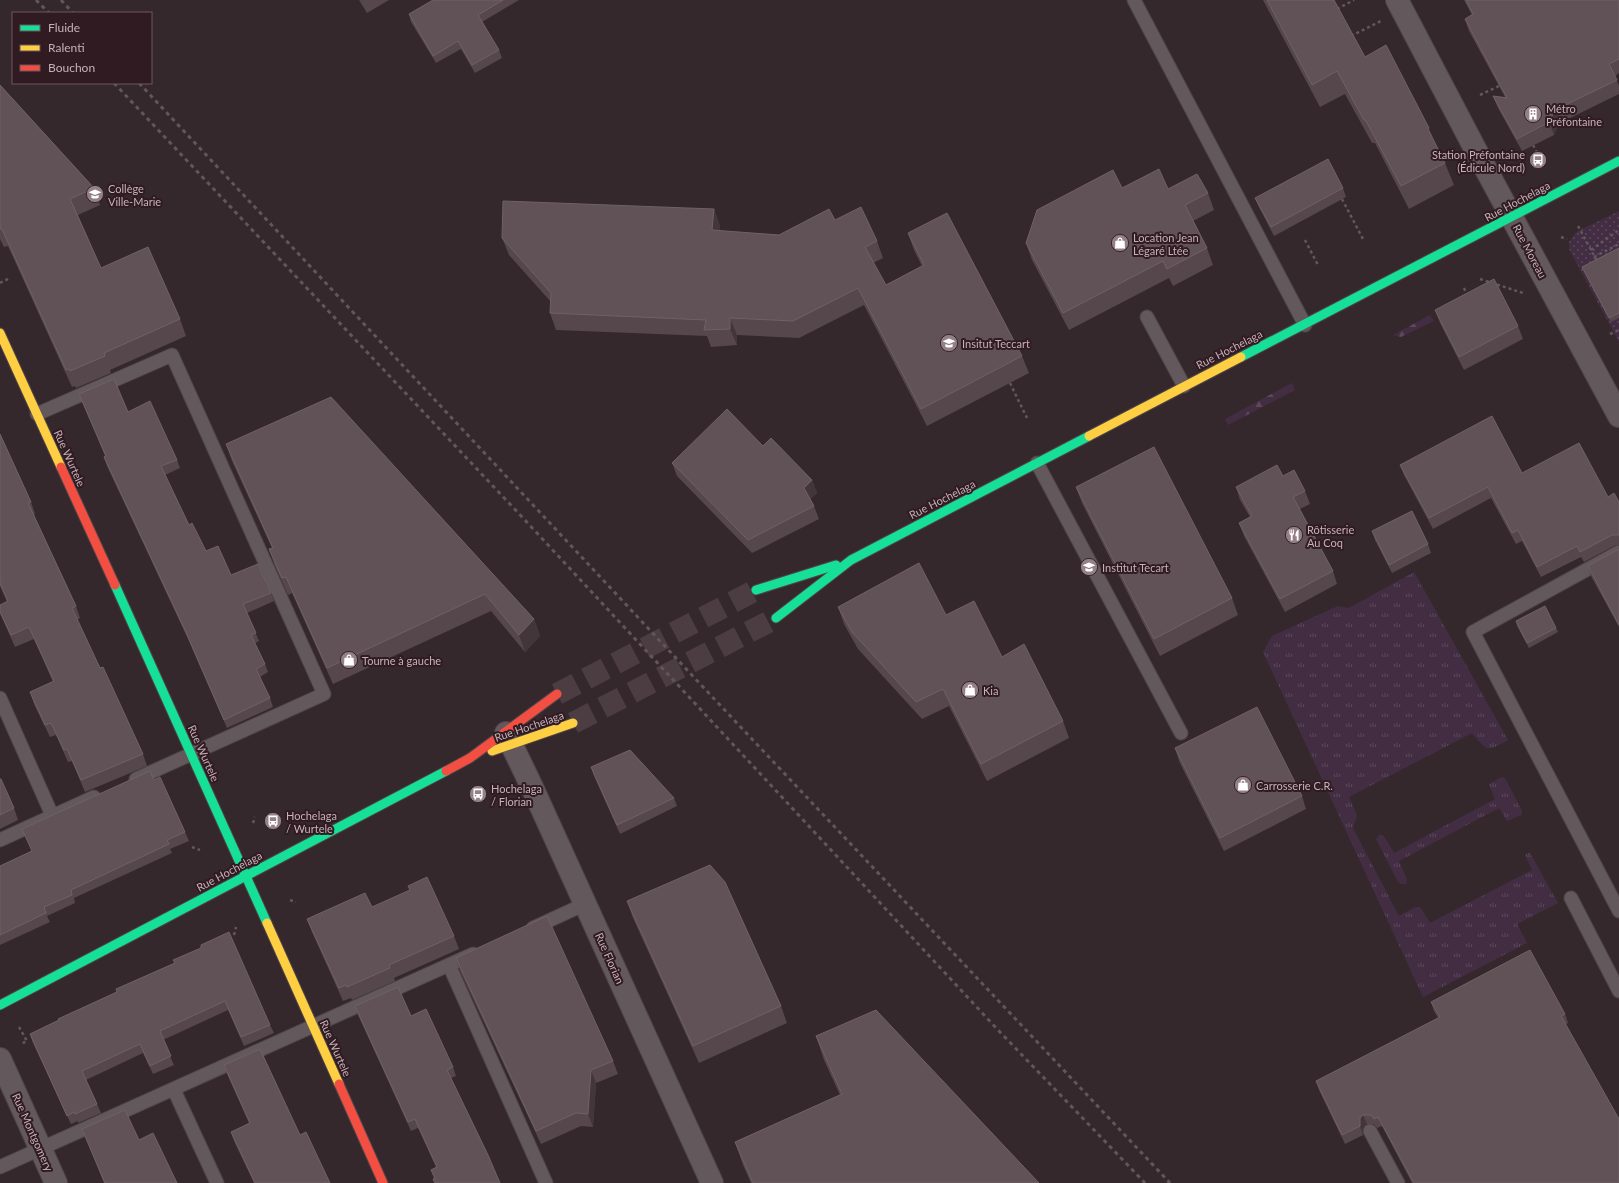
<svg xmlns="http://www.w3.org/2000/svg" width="1619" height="1183" font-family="Lato,sans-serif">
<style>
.grass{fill:url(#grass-tufts)}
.forest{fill:url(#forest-firs)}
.park{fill:url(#park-dots)}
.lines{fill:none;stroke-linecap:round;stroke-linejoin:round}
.secondary-tunnel{stroke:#4b3d42;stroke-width:22;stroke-dasharray:22 11;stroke-linecap:butt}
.lane-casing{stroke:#4e4448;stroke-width:15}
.street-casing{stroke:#4e4448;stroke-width:24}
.fast-casing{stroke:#4e4448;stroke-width:11}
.slow-casing{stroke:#4e4448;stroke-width:11}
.jam-casing{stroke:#4e4448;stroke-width:11}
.path{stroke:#62575c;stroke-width:2.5;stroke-dasharray:3 3;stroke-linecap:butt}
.lane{stroke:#63585c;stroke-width:13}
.street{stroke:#63585c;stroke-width:22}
.fast{stroke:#16e098;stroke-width:9}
.slow{stroke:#ffcf43;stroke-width:9}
.jam{stroke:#f24e42;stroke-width:9}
.rail{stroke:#61565a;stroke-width:3;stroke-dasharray:4 4;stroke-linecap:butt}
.wall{fill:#55474c}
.shaded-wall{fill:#43363b}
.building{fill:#615258;stroke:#716167}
.labels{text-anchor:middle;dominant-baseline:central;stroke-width:4;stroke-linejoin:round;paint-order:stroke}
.poi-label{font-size:11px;fill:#c7b1b9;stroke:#301b23;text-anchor:start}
.street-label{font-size:11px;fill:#c7b1b9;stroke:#301b23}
</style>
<defs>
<pattern id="grass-tufts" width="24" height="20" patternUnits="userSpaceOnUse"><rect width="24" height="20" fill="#422d42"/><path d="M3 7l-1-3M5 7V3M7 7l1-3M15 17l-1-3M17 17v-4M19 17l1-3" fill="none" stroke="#5c495b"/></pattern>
<pattern id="forest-firs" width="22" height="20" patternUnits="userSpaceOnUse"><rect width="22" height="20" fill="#422d42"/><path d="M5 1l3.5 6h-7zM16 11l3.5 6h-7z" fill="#5c495b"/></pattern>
<pattern id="park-dots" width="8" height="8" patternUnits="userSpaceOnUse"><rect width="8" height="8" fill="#422d42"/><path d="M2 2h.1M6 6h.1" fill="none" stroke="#5c495b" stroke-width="1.8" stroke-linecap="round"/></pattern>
</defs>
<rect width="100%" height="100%" fill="#35282d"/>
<g class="grass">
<path d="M 1414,572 L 1508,740 C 1486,752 1488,752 1472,733 L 1349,797 L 1357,815 L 1353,828 L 1399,916 L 1415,907 L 1420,907 L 1430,923 L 1532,870 L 1525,855 L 1527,853 L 1530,853 L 1558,903 L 1517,924 L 1527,943 L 1423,997 L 1263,652 L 1272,636 L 1338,606 L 1349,608 Z"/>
<path d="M 1502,777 L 1505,778 L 1522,811 L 1522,815 L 1507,821 L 1499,808 L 1399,861 L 1407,879 L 1406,884 L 1401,884 L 1398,882 L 1376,839 L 1380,834 L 1385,838 L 1394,853 L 1495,799 L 1489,784 Z"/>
</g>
<g class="forest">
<path d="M 1430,315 L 1434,321 L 1401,337 L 1393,335 Z"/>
<path d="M 1292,383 L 1295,390 L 1228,425 L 1225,419 Z"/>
</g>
<path class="park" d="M 1619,211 L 1619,342 L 1569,249 L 1569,242 L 1576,232 Z"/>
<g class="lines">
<g class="secondary-tunnel">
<path d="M 557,694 L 756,590"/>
<path d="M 573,723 L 776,618"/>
</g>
<defs>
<g id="lane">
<path d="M 1134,0 L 1305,325"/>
<path d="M 1147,317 L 1184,386"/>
<path d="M 37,414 L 172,355 L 324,694 L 136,779"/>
<path d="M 1037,463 L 1181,733"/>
<path d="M 1619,552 L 1473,632 L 1619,911"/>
<path d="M 0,698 L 52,815"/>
<path d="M 0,840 L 94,797"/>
<path d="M 1571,898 L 1619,991"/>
<path d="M 533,928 L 585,904"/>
<path d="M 449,965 L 546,1183"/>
<path d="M 174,1090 L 217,1183"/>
<path d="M 1370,1131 L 1398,1183"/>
<path d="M 0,1167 L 473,954"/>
</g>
<g id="street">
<path d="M 1397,0 L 1482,162 L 1619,416"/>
<path d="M 506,733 L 532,787 L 712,1183"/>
<path d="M 0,1059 L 56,1183"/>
</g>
<g id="fast">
<path d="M 1241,357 L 1619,161"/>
<path d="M 115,585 L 267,923"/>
<path d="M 756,590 L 836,565"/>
<path d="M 776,618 L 851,560 L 1089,436"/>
<path d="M 0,1005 L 446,771"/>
</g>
<g id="slow">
<path d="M 0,333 L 61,467"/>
<path d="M 1089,436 L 1241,357"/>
<path d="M 492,751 L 573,723"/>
<path d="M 267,923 L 339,1084"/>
</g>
<g id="jam">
<path d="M 61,467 L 115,585"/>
<path d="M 446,771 L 470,758 L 557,694"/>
<path d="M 339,1084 L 383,1183"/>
</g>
</defs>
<use href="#lane" class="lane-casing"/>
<use href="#street" class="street-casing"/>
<use href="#fast" class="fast-casing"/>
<use href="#slow" class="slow-casing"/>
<use href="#jam" class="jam-casing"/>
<g class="path">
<path d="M 1337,9 L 1354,0"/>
<path d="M 1351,36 L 1381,21"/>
<path d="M 1480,95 L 1501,85"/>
<path d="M 1533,145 L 1539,156"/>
<path d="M 1520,163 L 1521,157"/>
<path d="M 1342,199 L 1364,241"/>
<path d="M 1578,226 L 1597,261"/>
<path d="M 1561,237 L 1567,239"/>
<path d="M 1305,240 L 1318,265"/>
<path d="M 1591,250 L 1619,230"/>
<path d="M 1594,257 L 1619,244"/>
<path d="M 1480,279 L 1523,293"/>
<path d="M 0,283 L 10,278"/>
<path d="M 1464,288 L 1468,297"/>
<path d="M 1610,334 L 1619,330"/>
<path d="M 1010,383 L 1027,418"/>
<path d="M 253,823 L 255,817"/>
<path d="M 192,847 L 200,850"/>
<path d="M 290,900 L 296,902"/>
<path d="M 234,935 L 236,927"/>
<path d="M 19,1027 L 27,1041 L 21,1044"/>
</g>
<use href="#lane" class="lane"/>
<use href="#street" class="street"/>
<use href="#fast" class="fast"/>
<use href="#slow" class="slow"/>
<use href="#jam" class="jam"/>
<g class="rail">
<path d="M 36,0 L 49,13"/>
<path d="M 61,0 L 73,13"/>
<path d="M 114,83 L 523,518 L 998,1030 L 1145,1183"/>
<path d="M 139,83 L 703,687 L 1170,1183"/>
</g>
</g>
<g class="wall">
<path d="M 359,0 L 389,0 L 367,13 Z"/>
<path d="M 433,0 L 519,0 L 482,22 L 499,50 L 502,58 L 475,73 L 461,49 L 436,63 L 411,22 L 409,14 Z"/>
<path d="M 1263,0 L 1334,0 L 1365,57 L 1434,142 L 1445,163 L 1454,185 L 1409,209 L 1375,143 L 1372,143 L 1345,94 L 1320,107 Z"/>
<path d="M 1464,0 L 1619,0 L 1619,73 L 1615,76 L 1619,86 L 1619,94 L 1564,121 L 1560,120 L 1554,135 L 1522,151 L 1498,108 L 1493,96 L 1505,97 L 1469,31 L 1465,19 L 1472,15 Z"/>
<path d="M 0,85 L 94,188 L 100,205 L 78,215 L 101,268 L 180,319 L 186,336 L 110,370 L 111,373 L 76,388 L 75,386 L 72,387 L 8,246 L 4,247 L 0,239 Z"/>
<path d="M 1343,188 L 1346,197 L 1274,236 L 1259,207 L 1255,198 Z"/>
<path d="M 1168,189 L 1208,193 L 1214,210 L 1193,221 L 1207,248 L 1213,265 L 1173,286 L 1169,278 L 1069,330 L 1032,260 L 1026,243 Z"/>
<path d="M 714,209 L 720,226 L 719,231 L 779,235 L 835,220 L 877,241 L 883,258 L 873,263 L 886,285 L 922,266 L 914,250 L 908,233 L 1022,356 L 1029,373 L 927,426 L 864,305 L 799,338 L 737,335 L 737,345 L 711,347 L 707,336 L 556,330 L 550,313 L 551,302 L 509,255 L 502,238 Z"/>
<path d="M 1619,248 L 1619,318 L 1611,322 L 1584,271 L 1582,267 Z"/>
<path d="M 1435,310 L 1518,326 L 1523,339 L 1464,370 L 1440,323 Z"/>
<path d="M 79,394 L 128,412 L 177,460 L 180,468 L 165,475 L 189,525 L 206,551 L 231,575 L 271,593 L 274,601 L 247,613 L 259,641 L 255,643 L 265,664 L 268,672 L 260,677 L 270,698 L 273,707 L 227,728 L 188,639 L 107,466 L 104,457 L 105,456 Z"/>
<path d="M 0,434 L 31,502 L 35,514 L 34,515 L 76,606 L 80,618 L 77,620 L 100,668 L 143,754 L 147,766 L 85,792 L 72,761 L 68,762 L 56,735 L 50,737 L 34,704 L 30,692 L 53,682 L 34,639 L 15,647 L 0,613 L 0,605 L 7,602 L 0,586 Z"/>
<path d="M 226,444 L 534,619 L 540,636 L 525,652 L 491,611 L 333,684 L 292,593 L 288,595 L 275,566 L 269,549 L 272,548 L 232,461 Z"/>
<path d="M 763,446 L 812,480 L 817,493 L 810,499 L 814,506 L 819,519 L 752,553 L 677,476 L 672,463 Z"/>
<path d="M 1400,465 L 1522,473 L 1608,497 L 1619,502 L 1619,545 L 1616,545 L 1584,562 L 1581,557 L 1541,577 L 1522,541 L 1516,544 L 1491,498 L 1433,529 L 1404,475 Z"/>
<path d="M 1283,476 L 1305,491 L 1310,504 L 1300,509 L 1333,571 L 1337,584 L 1285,612 L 1244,536 L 1239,523 L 1250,517 L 1240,500 L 1236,487 Z"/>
<path d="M 1076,487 L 1232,598 L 1238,615 L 1160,656 L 1082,503 Z"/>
<path d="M 1372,531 L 1428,544 L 1431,553 L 1392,573 L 1375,540 Z"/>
<path d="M 1619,549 L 1619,630 L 1619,627 L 1591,576 L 1588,566 Z"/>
<path d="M 838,607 L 946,615 L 1002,657 L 1063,721 L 1069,738 L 987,781 L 949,706 L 922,719 L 858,649 L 844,624 Z"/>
<path d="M 1516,621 L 1556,628 L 1558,632 L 1529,648 L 1517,626 Z"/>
<path d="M 1175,748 L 1302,796 L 1306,809 L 1224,851 L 1179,761 Z"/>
<path d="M 591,767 L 674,798 L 677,806 L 620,834 L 594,776 Z"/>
<path d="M 0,779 L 14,808 L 18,820 L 0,829 Z"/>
<path d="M 154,780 L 185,832 L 189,841 L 170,849 L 172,853 L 74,898 L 75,903 L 47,916 L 50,922 L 0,945 L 0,866 L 32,851 L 22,829 Z"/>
<path d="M 627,901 L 781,1006 L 787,1023 L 699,1063 L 633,918 Z"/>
<path d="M 372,907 L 454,936 L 459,949 L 394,978 L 395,981 L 352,1000 L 351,998 L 343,1001 L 312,932 L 307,919 Z"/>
<path d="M 456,958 L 613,1061 L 618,1074 L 596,1083 L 593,1127 L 581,1126 L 541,1144 L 460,971 Z"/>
<path d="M 174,963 L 270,1025 L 274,1033 L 244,1046 L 228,1010 L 163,1040 L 174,1065 L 153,1074 L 143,1053 L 86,1080 L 97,1104 L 101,1113 L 78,1123 L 78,1121 L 71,1124 L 33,1043 L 30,1034 L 59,1021 Z"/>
<path d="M 1431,1002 L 1565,1014 L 1568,1023 L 1566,1024 L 1619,1183 L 1412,1183 L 1382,1126 L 1377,1128 L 1374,1124 L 1367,1124 L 1363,1127 L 1363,1135 L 1345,1144 L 1319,1090 L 1316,1081 L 1438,1018 L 1434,1011 Z"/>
<path d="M 355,1006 L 411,1016 L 453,1067 L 456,1076 L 451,1078 L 488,1155 L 434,1178 L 431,1170 L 436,1167 L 418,1128 L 411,1131 L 358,1015 Z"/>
<path d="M 816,1036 L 1039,1183 L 751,1183 L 743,1165 L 735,1142 L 840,1095 L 824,1060 Z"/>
<path d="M 224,1065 L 300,1135 L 330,1183 L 254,1183 L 234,1141 L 231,1132 L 249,1123 L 227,1074 Z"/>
<path d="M 82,1129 L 139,1140 L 172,1174 L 177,1183 L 104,1183 Z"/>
</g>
<g class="shaded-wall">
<path d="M 1556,108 L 1560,120 L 1554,135 L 1549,122 Z"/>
<path d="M 1429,128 L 1438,151 L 1428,129 Z"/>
<path d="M 714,209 L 720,226 L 718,247 L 712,230 Z"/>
<path d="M 730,318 L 737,335 L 737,345 L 730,329 Z"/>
<path d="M 812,480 L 817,493 L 809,501 L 804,488 Z"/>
<path d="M 534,619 L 540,636 L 525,652 L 519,635 Z"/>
<path d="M 591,1070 L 596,1083 L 593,1127 L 588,1114 Z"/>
<path d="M 1363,1115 L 1367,1124 L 1363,1127 L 1363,1135 L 1360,1126 L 1360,1118 Z"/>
</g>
<g class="building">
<path d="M 433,0 L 503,0 L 478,15 L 499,50 L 472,65 L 458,41 L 433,56 L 409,14 Z"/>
<path d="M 1267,0 L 1334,0 L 1365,57 L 1386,45 L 1429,128 L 1428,129 L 1445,163 L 1401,186 L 1366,121 L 1364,120 L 1337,71 L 1312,85 Z"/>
<path d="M 1466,0 L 1619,0 L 1619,59 L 1609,64 L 1617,80 L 1559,108 L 1556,108 L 1549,122 L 1517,139 L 1493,96 L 1507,98 L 1465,19 L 1473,14 Z"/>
<path d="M 0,85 L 94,188 L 70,199 L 101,268 L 148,247 L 180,319 L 104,353 L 105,356 L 70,371 L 69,369 L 66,370 L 2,229 L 0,229 Z"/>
<path d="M 1328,159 L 1343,188 L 1271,227 L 1255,198 Z"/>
<path d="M 1159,169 L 1168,189 L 1197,174 L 1208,193 L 1185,205 L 1207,248 L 1167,269 L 1163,261 L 1063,313 L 1026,243 L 1037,210 L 1113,170 L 1122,188 Z"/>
<path d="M 503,201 L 714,209 L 712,230 L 779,235 L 829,209 L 835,220 L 861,207 L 877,241 L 865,247 L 886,285 L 924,265 L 908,233 L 947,213 L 1022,356 L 921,409 L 858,288 L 793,321 L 730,318 L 730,329 L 704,330 L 706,320 L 550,313 L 551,293 L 502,238 Z"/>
<path d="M 1619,248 L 1619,313 L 1609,318 L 1582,267 Z"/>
<path d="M 1494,279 L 1518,326 L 1459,357 L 1435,310 Z"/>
<path d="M 114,379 L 128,412 L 150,401 L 177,460 L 161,466 L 189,525 L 192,523 L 206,551 L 218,546 L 231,575 L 258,564 L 271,593 L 243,604 L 256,633 L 251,635 L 265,664 L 256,669 L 270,698 L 224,720 L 185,630 L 104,457 L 106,456 L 79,394 Z"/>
<path d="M 331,397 L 534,619 L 519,635 L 485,594 L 327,668 L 286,577 L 282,578 L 269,549 L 273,548 L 226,444 Z"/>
<path d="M 727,409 L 763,446 L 771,438 L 812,480 L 804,488 L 814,506 L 748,540 L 672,463 Z"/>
<path d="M 1492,416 L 1522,473 L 1579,443 L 1608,497 L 1614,493 L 1619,502 L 1619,535 L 1612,535 L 1580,552 L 1577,546 L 1537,567 L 1518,530 L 1512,533 L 1488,487 L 1429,518 L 1400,465 Z"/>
<path d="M 0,434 L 31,502 L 28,503 L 76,606 L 72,608 L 100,668 L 103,667 L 143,754 L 81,780 L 67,749 L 64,750 L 51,723 L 45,725 L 30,692 L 54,681 L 29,627 L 11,635 L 0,612 L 0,605 L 8,601 L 0,583 Z"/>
<path d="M 1154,447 L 1232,598 L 1154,639 L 1076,487 Z"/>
<path d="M 1277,465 L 1283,476 L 1294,470 L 1305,491 L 1293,497 L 1333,571 L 1280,599 L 1239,523 L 1252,516 L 1236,487 Z"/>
<path d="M 1412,511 L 1428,544 L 1389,565 L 1372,531 Z"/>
<path d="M 1619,549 L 1619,625 L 1588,566 Z"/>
<path d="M 919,563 L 946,615 L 974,601 L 1002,657 L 1024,644 L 1063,721 L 981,764 L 943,689 L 916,702 L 852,632 L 838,607 Z"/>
<path d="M 1545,606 L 1556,628 L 1527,643 L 1516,621 Z"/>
<path d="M 1257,707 L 1302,796 L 1220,838 L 1175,748 Z"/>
<path d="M 630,750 L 674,798 L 617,825 L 591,767 Z"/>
<path d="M 150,771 L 154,780 L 160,777 L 185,832 L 167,840 L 169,844 L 71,890 L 72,895 L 44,907 L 46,913 L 0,935 L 0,866 L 32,851 L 22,829 Z"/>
<path d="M 0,779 L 1,779 L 14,808 L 0,815 Z"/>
<path d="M 710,865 L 725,882 L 781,1006 L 693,1046 L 627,901 Z"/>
<path d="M 427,877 L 454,936 L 389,965 L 390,968 L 347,987 L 346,985 L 339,988 L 307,919 L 365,893 L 372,907 L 410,890 L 408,886 Z"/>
<path d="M 547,916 L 613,1061 L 591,1070 L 588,1114 L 576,1113 L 536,1131 L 456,958 Z"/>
<path d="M 229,932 L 270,1025 L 241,1037 L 225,1001 L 160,1031 L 171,1056 L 150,1066 L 140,1044 L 82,1071 L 97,1104 L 75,1114 L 74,1112 L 67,1116 L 30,1034 L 59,1020 L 58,1019 L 117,992 L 116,989 L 175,963 L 173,960 L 201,948 L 201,945 Z"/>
<path d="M 1530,950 L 1565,1014 L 1561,1016 L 1619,1119 L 1619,1183 L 1414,1183 L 1378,1117 L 1374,1119 L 1371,1115 L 1363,1115 L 1360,1118 L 1360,1126 L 1342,1135 L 1316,1081 L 1440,1017 L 1431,1002 Z"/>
<path d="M 398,987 L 411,1016 L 426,1009 L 453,1067 L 447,1070 L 488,1155 L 500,1183 L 435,1183 L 433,1179 L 435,1178 L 431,1170 L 437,1167 L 415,1119 L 408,1122 L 355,1006 Z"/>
<path d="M 876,1010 L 1039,1183 L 753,1183 L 735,1142 L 842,1094 L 816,1036 Z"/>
<path d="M 260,1049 L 300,1135 L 306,1132 L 330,1183 L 255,1183 L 231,1132 L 250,1123 L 224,1065 Z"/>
<path d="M 125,1110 L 139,1140 L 153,1133 L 177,1183 L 105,1183 L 82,1129 Z"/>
</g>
<defs>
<symbol id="building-disc" viewBox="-11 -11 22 22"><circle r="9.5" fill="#948188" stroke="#301b23"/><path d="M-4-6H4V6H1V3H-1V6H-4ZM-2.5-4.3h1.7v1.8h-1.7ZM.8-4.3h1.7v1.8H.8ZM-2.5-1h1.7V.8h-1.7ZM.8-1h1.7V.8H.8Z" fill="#fff"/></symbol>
<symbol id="bus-disc" viewBox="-11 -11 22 22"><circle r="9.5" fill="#948188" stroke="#301b23"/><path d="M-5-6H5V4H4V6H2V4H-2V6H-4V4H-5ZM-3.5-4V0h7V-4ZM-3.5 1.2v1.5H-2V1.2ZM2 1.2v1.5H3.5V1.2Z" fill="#fff"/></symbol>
<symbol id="school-disc" viewBox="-11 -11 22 22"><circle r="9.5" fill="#948188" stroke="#301b23"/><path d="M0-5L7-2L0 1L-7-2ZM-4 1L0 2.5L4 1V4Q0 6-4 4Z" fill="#fff"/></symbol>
<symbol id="shop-disc" viewBox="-11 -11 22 22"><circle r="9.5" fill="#948188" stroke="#301b23"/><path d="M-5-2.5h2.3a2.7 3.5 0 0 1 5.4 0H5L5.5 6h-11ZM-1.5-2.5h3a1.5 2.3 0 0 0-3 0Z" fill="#fff"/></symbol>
<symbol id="restaurant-disc" viewBox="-11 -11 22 22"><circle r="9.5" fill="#948188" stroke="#301b23"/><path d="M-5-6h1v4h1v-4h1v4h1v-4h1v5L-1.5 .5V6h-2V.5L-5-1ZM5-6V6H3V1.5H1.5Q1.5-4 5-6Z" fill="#fff"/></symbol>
<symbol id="university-disc" viewBox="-11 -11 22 22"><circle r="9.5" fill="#948188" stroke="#301b23"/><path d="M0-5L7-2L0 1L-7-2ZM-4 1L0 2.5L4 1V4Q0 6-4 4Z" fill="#fff"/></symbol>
</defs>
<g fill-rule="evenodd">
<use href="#building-disc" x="1523" y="104" width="20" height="20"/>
<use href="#bus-disc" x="1528" y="150" width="20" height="20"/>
<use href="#school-disc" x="85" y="184" width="20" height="20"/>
<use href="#shop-disc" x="1110" y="233" width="20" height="20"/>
<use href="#school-disc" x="939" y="333" width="20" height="20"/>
<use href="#restaurant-disc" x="1284" y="525" width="20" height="20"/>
<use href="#university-disc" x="1079" y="557" width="20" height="20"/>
<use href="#shop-disc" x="339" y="650" width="20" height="20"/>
<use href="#shop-disc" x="960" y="680" width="20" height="20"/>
<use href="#shop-disc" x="1233" y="775" width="20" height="20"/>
<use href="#bus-disc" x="468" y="784" width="20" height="20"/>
<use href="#bus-disc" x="263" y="811" width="20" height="20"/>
</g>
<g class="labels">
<g class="poi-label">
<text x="1546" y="108">Métro<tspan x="1546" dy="13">Préfontaine</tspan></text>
<text x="1525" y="154" text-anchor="end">Station Préfontaine<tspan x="1525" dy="13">(Édicule Nord)</tspan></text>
<text x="108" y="188">Collège<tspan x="108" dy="13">Ville-Marie</tspan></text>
<text x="1133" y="237">Location Jean<tspan x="1133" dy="13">Légaré Ltée</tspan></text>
<text x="962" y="343">Insitut Teccart</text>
<text x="1307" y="529">Rôtisserie<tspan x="1307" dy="13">Au Coq</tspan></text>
<text x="1102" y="567">Institut Tecart</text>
<text x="362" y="660">Tourne à gauche</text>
<text x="983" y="690">Kia</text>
<text x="1256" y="785">Carrosserie C.R.</text>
<text x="491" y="788">Hochelaga<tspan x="491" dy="13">/ Florian</tspan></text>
<text x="286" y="815">Hochelaga<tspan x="286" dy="13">/ Wurtele</tspan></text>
</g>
<g class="street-label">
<text transform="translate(1517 201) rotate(-28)">Rue Hochelaga</text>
<text transform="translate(1530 251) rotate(62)">Rue Moreau</text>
<text transform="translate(1229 349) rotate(-27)">Rue Hochelaga</text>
<text transform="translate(70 458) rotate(66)">Rue Wurtele</text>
<text transform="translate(942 499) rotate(-27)">Rue Hochelaga</text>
<text transform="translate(529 726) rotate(-19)">Rue Hochelaga</text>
<text transform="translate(204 753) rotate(66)">Rue Wurtele</text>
<text transform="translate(229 871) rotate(-28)">Rue Hochelaga</text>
<text transform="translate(610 958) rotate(66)">Rue Florian</text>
<text transform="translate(336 1048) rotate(66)">Rue Wurtele</text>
<text transform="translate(33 1132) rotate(66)">Rue Montgomery</text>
</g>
</g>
<rect x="12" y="12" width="140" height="72" fill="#301b23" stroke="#6c575f"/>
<rect x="20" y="25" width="20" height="6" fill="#16e098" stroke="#6c575f"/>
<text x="48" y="32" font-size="12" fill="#c7b1b9">Fluide</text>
<rect x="20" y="45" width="20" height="6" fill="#ffcf43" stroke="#6c575f"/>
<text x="48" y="52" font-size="12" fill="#c7b1b9">Ralenti</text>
<rect x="20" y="65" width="20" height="6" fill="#f24e42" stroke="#6c575f"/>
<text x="48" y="72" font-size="12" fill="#c7b1b9">Bouchon</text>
</svg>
